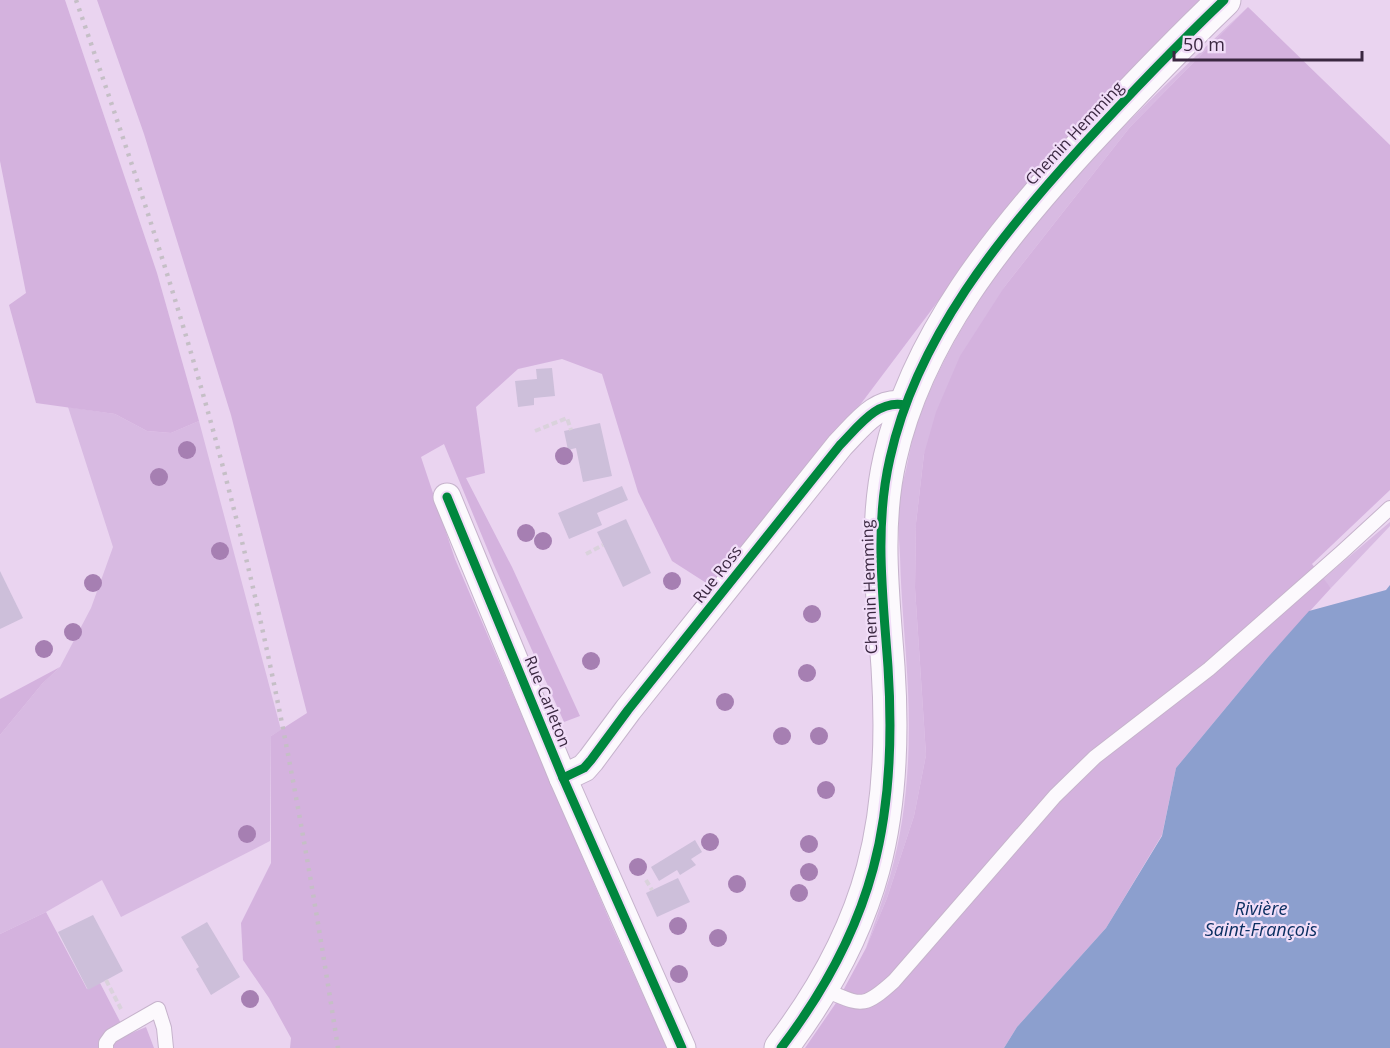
<svg xmlns="http://www.w3.org/2000/svg" width="1390" height="1048" font-family="'Open Sans',sans-serif">
<style>
.green{fill:#d8bae2}
.forest{fill:#d4b2de}
.water{fill:#8c9fce}
.building{fill:#cdbfda}
.lines{fill:none;stroke-linecap:round;stroke-linejoin:round}
.lane-casing{stroke:#c6b3cc;stroke-width:16}
.street-casing{stroke:#c6b3cc;stroke-width:29}
.secondary-casing{stroke:#c6b3cc;stroke-width:35}
.path{stroke:#dad2dc;stroke-width:4;stroke-dasharray:6 3;stroke-linecap:butt}
.lane{stroke:#fcf9fd;stroke-width:14}
.street{stroke:#fcf9fd;stroke-width:27}
.secondary{stroke:#fcf9fd;stroke-width:33}
.rail{stroke:#c5bfc6;stroke-width:4.5;stroke-dasharray:3 6;stroke-linecap:butt}
.cycleway-casing{stroke:#f1ddf8;stroke-width:13}
.cycleway{stroke:#00873e;stroke-width:9}
.tree{fill:#a67fb2}
.labels{text-anchor:middle;dominant-baseline:central;stroke-width:4.5;stroke-linejoin:round;paint-order:stroke}
.street-label{font-size:16px;fill:#3a2740;stroke:#f1ddf8}
.water-label{font-size:18px;font-style:italic;fill:#0b2f61;stroke:#f1ddf8}
</style>
<rect width="100%" height="100%" fill="#ead4f0"/>
<g class="green">
<path d="M 1248,7 L 1130,127 L 1005,286 L 924,454 L 916,523 L 915,588 L 926,755 L 914,816 L 887,898 L 866,948 C 874,924 883,900 890,876 C 907,817 911,751 908,690 C 906,645 901,601 900,556 C 899,537 897,516 900,497 C 901,486 905,476 907,465 C 910,452 912,437 917,424 C 976,258 1123,125 1248,7 Z"/>
<path d="M 68,407 L 115,414 L 147,431 L 171,433 L 199,421 L 281,730 L 271,736 L 270,841 L 121,917 L 102,880 L 46,912 L 0,934 L 0,735 L 42,684 L 60,667 L 91,608 L 113,547 Z"/>
<path d="M 1390,522 L 1390,526 L 1331,588 L 1323,579 Z"/>
</g>
<g class="forest">
<path d="M 0,0 L 65,0 L 157,273 L 199,421 L 171,433 L 147,431 L 115,414 L 36,403 L 9,305 L 26,293 L 0,161 Z"/>
<path d="M 97,0 L 1200,0 L 1113,89 L 1024,187 L 863,401 L 792,485 L 711,586 L 672,561 L 638,492 L 602,374 L 562,359 L 518,369 L 476,407 L 485,473 L 466,478 L 512,567 L 580,716 L 564,722 L 494,565 L 444,444 L 421,457 L 455,559 L 612,926 L 667,1048 L 290,1048 L 291,1038 L 269,998 L 243,960 L 241,923 L 271,863 L 271,736 L 307,713 L 231,415 L 144,134 Z"/>
<path d="M 1248,7 L 1390,145 L 1390,490 L 1312,564 L 1331,588 L 1268,657 L 1176,768 L 1162,835 L 1106,928 L 1017,1027 L 1004,1048 L 805,1048 L 838,1000 L 866,948 L 887,898 L 914,816 L 926,755 L 915,588 L 916,523 L 924,454 L 936,412 L 960,356 L 1005,286 L 1130,127 Z"/>
<path d="M 60,667 L 42,684 L 0,735 L 0,699 Z"/>
<path d="M 46,912 L 87,989 L 100,983 L 127,1035 L 146,1027 L 154,1048 L 0,1048 L 0,934 Z"/>
</g>
<path class="water" d="M 1390,585 L 1390,1048 L 1004,1048 L 1017,1027 L 1106,928 L 1162,836 L 1176,768 L 1268,657 L 1309,611 L 1386,590 Z"/>
<g class="building">
<path d="M 552,368 L 555,396 L 534,398 L 534,405 L 518,407 L 515,381 L 537,379 L 536,369 Z"/>
<path d="M 600,423 L 612,476 L 583,482 L 576,448 L 568,450 L 564,431 Z"/>
<path d="M 622,486 L 628,500 L 597,513 L 602,525 L 569,539 L 558,513 Z"/>
<path d="M 626,519 L 651,573 L 623,587 L 597,532 Z"/>
<path d="M 0,571 L 23,618 L 0,629 Z"/>
<path d="M 695,840 L 702,852 L 691,859 L 696,865 L 680,875 L 677,870 L 659,881 L 651,867 Z"/>
<path d="M 678,878 L 690,902 L 657,917 L 646,893 Z"/>
<path d="M 93,915 L 123,971 L 88,990 L 58,932 Z"/>
<path d="M 207,922 L 240,977 L 211,995 L 196,969 L 199,967 L 181,937 Z"/>
</g>
<g class="lines">
<defs>
<g id="lane">
<path d="M 822,989 C 861,1004 861,1011 894,981 L 1055,796 L 1095,757 L 1209,669 L 1342,552 L 1390,508"/>
<path d="M 106,1048 L 106,1043 L 111,1036 L 158,1009 L 164,1028 L 166,1048"/>
</g>
<g id="street">
<path d="M 447,497 L 563,778 L 682,1048"/>
<path d="M 563,778 L 584,768 L 591,760 L 628,710 L 840,445 C 858,427 877,399 905,405"/>
</g>
<path id="secondary" d="M 781,1048 C 874,926 898,819 888,667 C 883,597 874,527 890,458 C 917,337 1000,236 1082,146 C 1128,96 1175,47 1224,0"/>
</defs>
<use href="#lane" class="lane-casing"/>
<use href="#street" class="street-casing"/>
<use href="#secondary" class="secondary-casing"/>
<g class="path">
<path d="M 535,431 L 567,418 L 571,430"/>
<path d="M 586,554 L 603,545"/>
<path d="M 646,880 L 652,890"/>
<path d="M 106,980 L 121,1009"/>
</g>
<use href="#lane" class="lane"/>
<use href="#street" class="street"/>
<use href="#secondary" class="secondary"/>
<path class="rail" d="M 76,0 C 133,165 188,329 231,498 C 278,679 309,863 338,1048"/>
<defs>
<g id="cycleway">
<path d="M 447,497 L 563,778 L 682,1048"/>
<path d="M 563,778 L 584,768 L 591,760 L 628,710 L 840,445 C 858,427 877,399 905,405"/>
<path d="M 781,1048 C 874,926 898,819 888,667 C 883,597 874,527 890,458 C 917,337 1000,236 1082,146 C 1128,96 1175,47 1224,0"/>
</g>
</defs>
<use href="#cycleway" class="cycleway-casing"/>
<use href="#cycleway" class="cycleway"/>
</g>
<g class="tree">
<circle cx="187" cy="450" r="9"/>
<circle cx="564" cy="456" r="9"/>
<circle cx="159" cy="477" r="9"/>
<circle cx="526" cy="533" r="9"/>
<circle cx="543" cy="541" r="9"/>
<circle cx="220" cy="551" r="9"/>
<circle cx="672" cy="581" r="9"/>
<circle cx="93" cy="583" r="9"/>
<circle cx="812" cy="614" r="9"/>
<circle cx="73" cy="632" r="9"/>
<circle cx="44" cy="649" r="9"/>
<circle cx="591" cy="661" r="9"/>
<circle cx="807" cy="673" r="9"/>
<circle cx="725" cy="702" r="9"/>
<circle cx="782" cy="736" r="9"/>
<circle cx="819" cy="736" r="9"/>
<circle cx="826" cy="790" r="9"/>
<circle cx="247" cy="834" r="9"/>
<circle cx="710" cy="842" r="9"/>
<circle cx="809" cy="844" r="9"/>
<circle cx="638" cy="867" r="9"/>
<circle cx="809" cy="872" r="9"/>
<circle cx="737" cy="884" r="9"/>
<circle cx="799" cy="893" r="9"/>
<circle cx="678" cy="926" r="9"/>
<circle cx="718" cy="938" r="9"/>
<circle cx="679" cy="974" r="9"/>
<circle cx="250" cy="999" r="9"/>
</g>
<g class="labels">
<g class="street-label">
<text transform="translate(1074 133) rotate(-47)">Chemin Hemming</text>
<text transform="translate(717 574) rotate(-52)">Rue Ross</text>
<text transform="translate(869 587) rotate(-92)">Chemin Hemming</text>
<text transform="translate(548 701) rotate(68)">Rue Carleton</text>
</g>
<g class="water-label">
<text x="1261" y="908">Rivière<tspan x="1261" dy="21">Saint-François</tspan></text>
</g>
</g>
<path d="M1174 51v9h188v-9" fill="none" stroke="#3a2740" stroke-width="3"/>
<text x="1183" y="51" font-size="18" fill="#3a2740" stroke="#f1ddf8" stroke-width="4.5" paint-order="stroke">50 m</text>
</svg>
